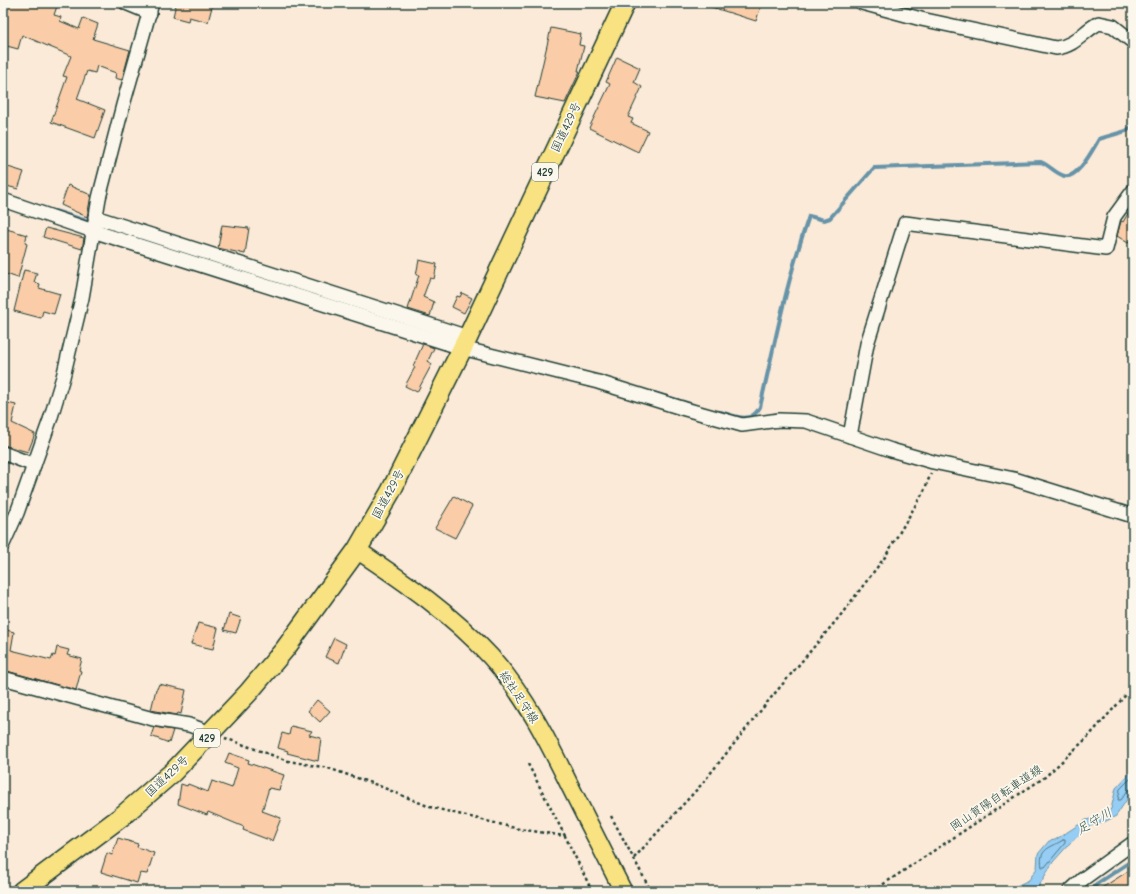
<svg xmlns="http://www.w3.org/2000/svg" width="1136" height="894" font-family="'Comic Neue','Klee One',sans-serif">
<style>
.water{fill:#96cdf5;stroke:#6693a8}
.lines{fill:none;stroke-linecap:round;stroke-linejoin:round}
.shore{stroke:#4f7781;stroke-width:1}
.stream{stroke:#6693a8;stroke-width:4}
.building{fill:#facda8;stroke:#1f3d34}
.minor-casing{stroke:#1f3d34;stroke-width:16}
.major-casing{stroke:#1f3d34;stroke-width:20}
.highway-casing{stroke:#1f3d34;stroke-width:22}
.path{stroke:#1f3d34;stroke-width:2.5;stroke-dasharray:3 3;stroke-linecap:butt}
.minor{stroke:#fbf7ec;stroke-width:13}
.major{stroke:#f8e281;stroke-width:17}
.highway{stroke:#f8e281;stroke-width:19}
.labels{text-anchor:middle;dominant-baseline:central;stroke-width:3.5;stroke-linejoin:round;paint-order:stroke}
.shield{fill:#fbf7ec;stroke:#61756b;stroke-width:1}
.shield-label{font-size:11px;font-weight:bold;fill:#1f3d34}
.street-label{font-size:12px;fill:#1f3d34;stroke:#fbf7ec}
.water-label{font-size:13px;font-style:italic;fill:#375a5b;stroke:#fbf7ec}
</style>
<rect width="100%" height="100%" fill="#fbead8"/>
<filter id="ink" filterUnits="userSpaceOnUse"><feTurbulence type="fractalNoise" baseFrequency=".025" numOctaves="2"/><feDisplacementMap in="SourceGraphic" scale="8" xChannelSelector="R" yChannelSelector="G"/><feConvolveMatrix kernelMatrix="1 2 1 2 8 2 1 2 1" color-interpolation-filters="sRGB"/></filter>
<g filter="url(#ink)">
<path class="water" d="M 1133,770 L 1133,790 L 1116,816 L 1104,822 L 1090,826 L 1070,843 L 1053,862 L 1036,891 L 1006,891 L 1029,880 L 1037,868 L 1038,854 L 1049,841 L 1055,840 L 1086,820 L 1103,816 L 1111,809 L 1116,788 Z"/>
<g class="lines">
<g class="shore">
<path d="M 1133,776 L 1120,789 L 1118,800 L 1121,800 L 1128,790 L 1133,788"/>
<path d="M 1063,840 L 1065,840 L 1065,843 L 1045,867 L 1042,867 C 1038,848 1051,848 1063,840 Z"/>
</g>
<g class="stream">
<path d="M 55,211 L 144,239"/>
<path d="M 654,393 L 693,405"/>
<path d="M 721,412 C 737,417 751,424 760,407 C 775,342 787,279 809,216 L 824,220 L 830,218 L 874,168 L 1041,162 C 1049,165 1054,172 1062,175 C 1076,183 1093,149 1099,139 L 1126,131 L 1133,126"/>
<path d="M 1090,891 L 1098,883 L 1133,860"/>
</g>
</g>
<g class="building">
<path d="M 3,3 L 58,3 L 54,15 L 61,17 L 60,21 L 79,29 L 83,18 L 98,24 L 93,39 L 130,50 L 122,80 L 115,78 L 116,73 L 97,66 L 95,73 L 87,71 L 77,99 L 105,110 L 95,138 L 51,122 L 67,77 L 63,76 L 71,56 L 22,35 L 18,49 L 3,45 Z"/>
<path d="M 176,3 L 213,3 L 208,22 L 189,17 L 188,21 L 173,17 Z"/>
<path d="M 706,3 L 762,3 L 756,21 L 705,5 Z"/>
<path d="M 551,28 L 581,34 L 579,45 L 584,46 L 578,71 L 580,71 L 565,103 L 535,97 Z"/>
<path d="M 617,57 L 640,68 L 634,82 L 642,87 L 628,117 L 633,119 L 631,123 L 648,131 L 638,152 L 589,128 L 610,84 L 606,82 Z"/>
<path d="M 5,166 L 24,172 L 18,189 L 3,185 Z"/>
<path d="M 68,185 L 91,195 L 87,217 L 61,205 Z"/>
<path d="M 1133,205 L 1133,237 L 1128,243 L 1117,236 L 1121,221 L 1123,222 Z"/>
<path d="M 222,225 L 249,228 L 245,254 L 218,248 Z"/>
<path d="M 3,228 L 27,235 L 25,243 L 27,244 L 18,278 L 3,273 Z"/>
<path d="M 46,228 L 84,238 L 82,249 L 43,237 Z"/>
<path d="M 419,260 L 437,264 L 434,279 L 430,278 L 423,297 L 434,302 L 430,316 L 408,309 L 419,275 L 416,275 Z"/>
<path d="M 24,270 L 37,273 L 34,282 L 40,284 L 39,288 L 60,294 L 54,314 L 43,311 L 41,318 L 14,311 Z"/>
<path d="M 462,293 L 472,298 L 464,313 L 452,307 L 457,296 L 460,297 Z"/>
<path d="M 423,344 L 434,348 L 428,361 L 432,364 L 417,392 L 405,386 L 415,367 L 413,366 Z"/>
<path d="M 3,402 L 16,405 L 12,423 L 35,434 L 28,452 L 3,445 Z"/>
<path d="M 454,496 L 472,506 L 455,538 L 435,528 Z"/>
<path d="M 229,614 L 241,618 L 236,633 L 224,630 Z"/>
<path d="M 198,623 L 218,628 L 213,649 L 191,644 Z"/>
<path d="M 3,629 L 14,632 L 11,650 L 51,660 L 53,655 L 55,656 L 57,647 L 69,650 L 67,655 L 82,659 L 79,670 L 81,671 L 76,690 L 7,671 L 7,667 L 3,666 Z"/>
<path d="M 334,638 L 346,644 L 339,663 L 325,657 Z"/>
<path d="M 159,684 L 186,690 L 181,714 L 178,713 L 177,715 L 151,710 L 156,689 L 157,689 Z"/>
<path d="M 317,700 L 330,711 L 320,722 L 308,711 Z"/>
<path d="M 291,726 L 312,731 L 309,735 L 321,738 L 318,761 L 287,753 L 288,751 L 278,748 L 282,733 L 289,735 Z"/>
<path d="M 154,727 L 173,730 L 169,743 L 151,736 Z"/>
<path d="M 229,753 L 249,760 L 248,763 L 284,775 L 279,790 L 269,788 L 262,811 L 281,818 L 272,841 L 243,830 L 244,827 L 208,812 L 207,815 L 178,804 L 181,784 L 187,786 L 188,784 L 208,792 L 212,781 L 232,788 L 238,768 L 225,763 Z"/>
<path d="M 118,838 L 138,844 L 137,847 L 154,853 L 147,874 L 140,873 L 137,883 L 101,872 L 107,853 L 112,855 Z"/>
<path d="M 1133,868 L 1133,891 L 1097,891 Z"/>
</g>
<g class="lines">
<defs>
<g id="minor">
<path d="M 126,3 L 150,13"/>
<path d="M 862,3 L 921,19 L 1056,48 C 1076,46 1083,31 1099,23 L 1113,26 L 1133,42"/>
<path d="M 3,200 L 93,231 L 462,348 L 598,382 L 685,409 L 742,425 L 779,420 L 806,421 L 891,450 L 933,462 L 1014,479 L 1133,516"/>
<path d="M 95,217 L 468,337"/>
<path d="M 850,436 L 867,344 L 905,223 L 1106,249 L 1114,217 L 1133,191"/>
<path d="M 3,453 L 34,465"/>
<path d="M 3,544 L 17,513 L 50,420 L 63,377 L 82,298 L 99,198 L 123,105 L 152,3"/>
<path d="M 3,678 L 153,719 L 189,725 L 211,733"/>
<path d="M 1070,891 L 1083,879 L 1133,843"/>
</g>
<path id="major" d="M 357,550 C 405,582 452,614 491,657 C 525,695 548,741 570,786 C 588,821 605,856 623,891"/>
<path id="highway" d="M 22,891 L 121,817 L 173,772 L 248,693 L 285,649 L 357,550 L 391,491 L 468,337 L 625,3"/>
</defs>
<use href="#minor" class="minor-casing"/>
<use href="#major" class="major-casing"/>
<use href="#highway" class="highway-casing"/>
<g class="path">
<path d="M 225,738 L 288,761 L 328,768 L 377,785 L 430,807 L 519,829 L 565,836 L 592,891"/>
<path d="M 528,764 L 565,836"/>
<path d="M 611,816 L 651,891"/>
<path d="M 634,858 L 701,785 L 770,699 L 840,616 L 885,557 L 924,491 L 931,473"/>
<path d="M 873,891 L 1045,777 L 1087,738 L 1133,687"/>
</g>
<use href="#minor" class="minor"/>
<use href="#major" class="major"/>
<use href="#highway" class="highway"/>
</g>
</g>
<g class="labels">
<g class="shield">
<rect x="532" y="163" width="26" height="18" rx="3"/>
<rect x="194" y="729" width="26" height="18" rx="3"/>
</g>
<g class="shield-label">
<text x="545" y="172">429</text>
<text x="207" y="738">429</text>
</g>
<g class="street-label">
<text transform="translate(566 127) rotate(-65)">国道429号</text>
<text transform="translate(388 494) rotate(-62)">国道429号</text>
<text transform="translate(519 697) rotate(56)">総社足守線</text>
<text transform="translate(167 776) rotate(-43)">国道429号</text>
<text transform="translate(996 798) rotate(-34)">岡山賀陽自転車道線</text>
</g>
<g class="water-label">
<text transform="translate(1094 821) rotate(-31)">足守川</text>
</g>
</g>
<rect width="1136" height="894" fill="none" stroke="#fbf7ec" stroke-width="16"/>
<rect x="8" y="8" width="1120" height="878" fill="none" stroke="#1f3d34" stroke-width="1.5" filter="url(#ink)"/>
</svg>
